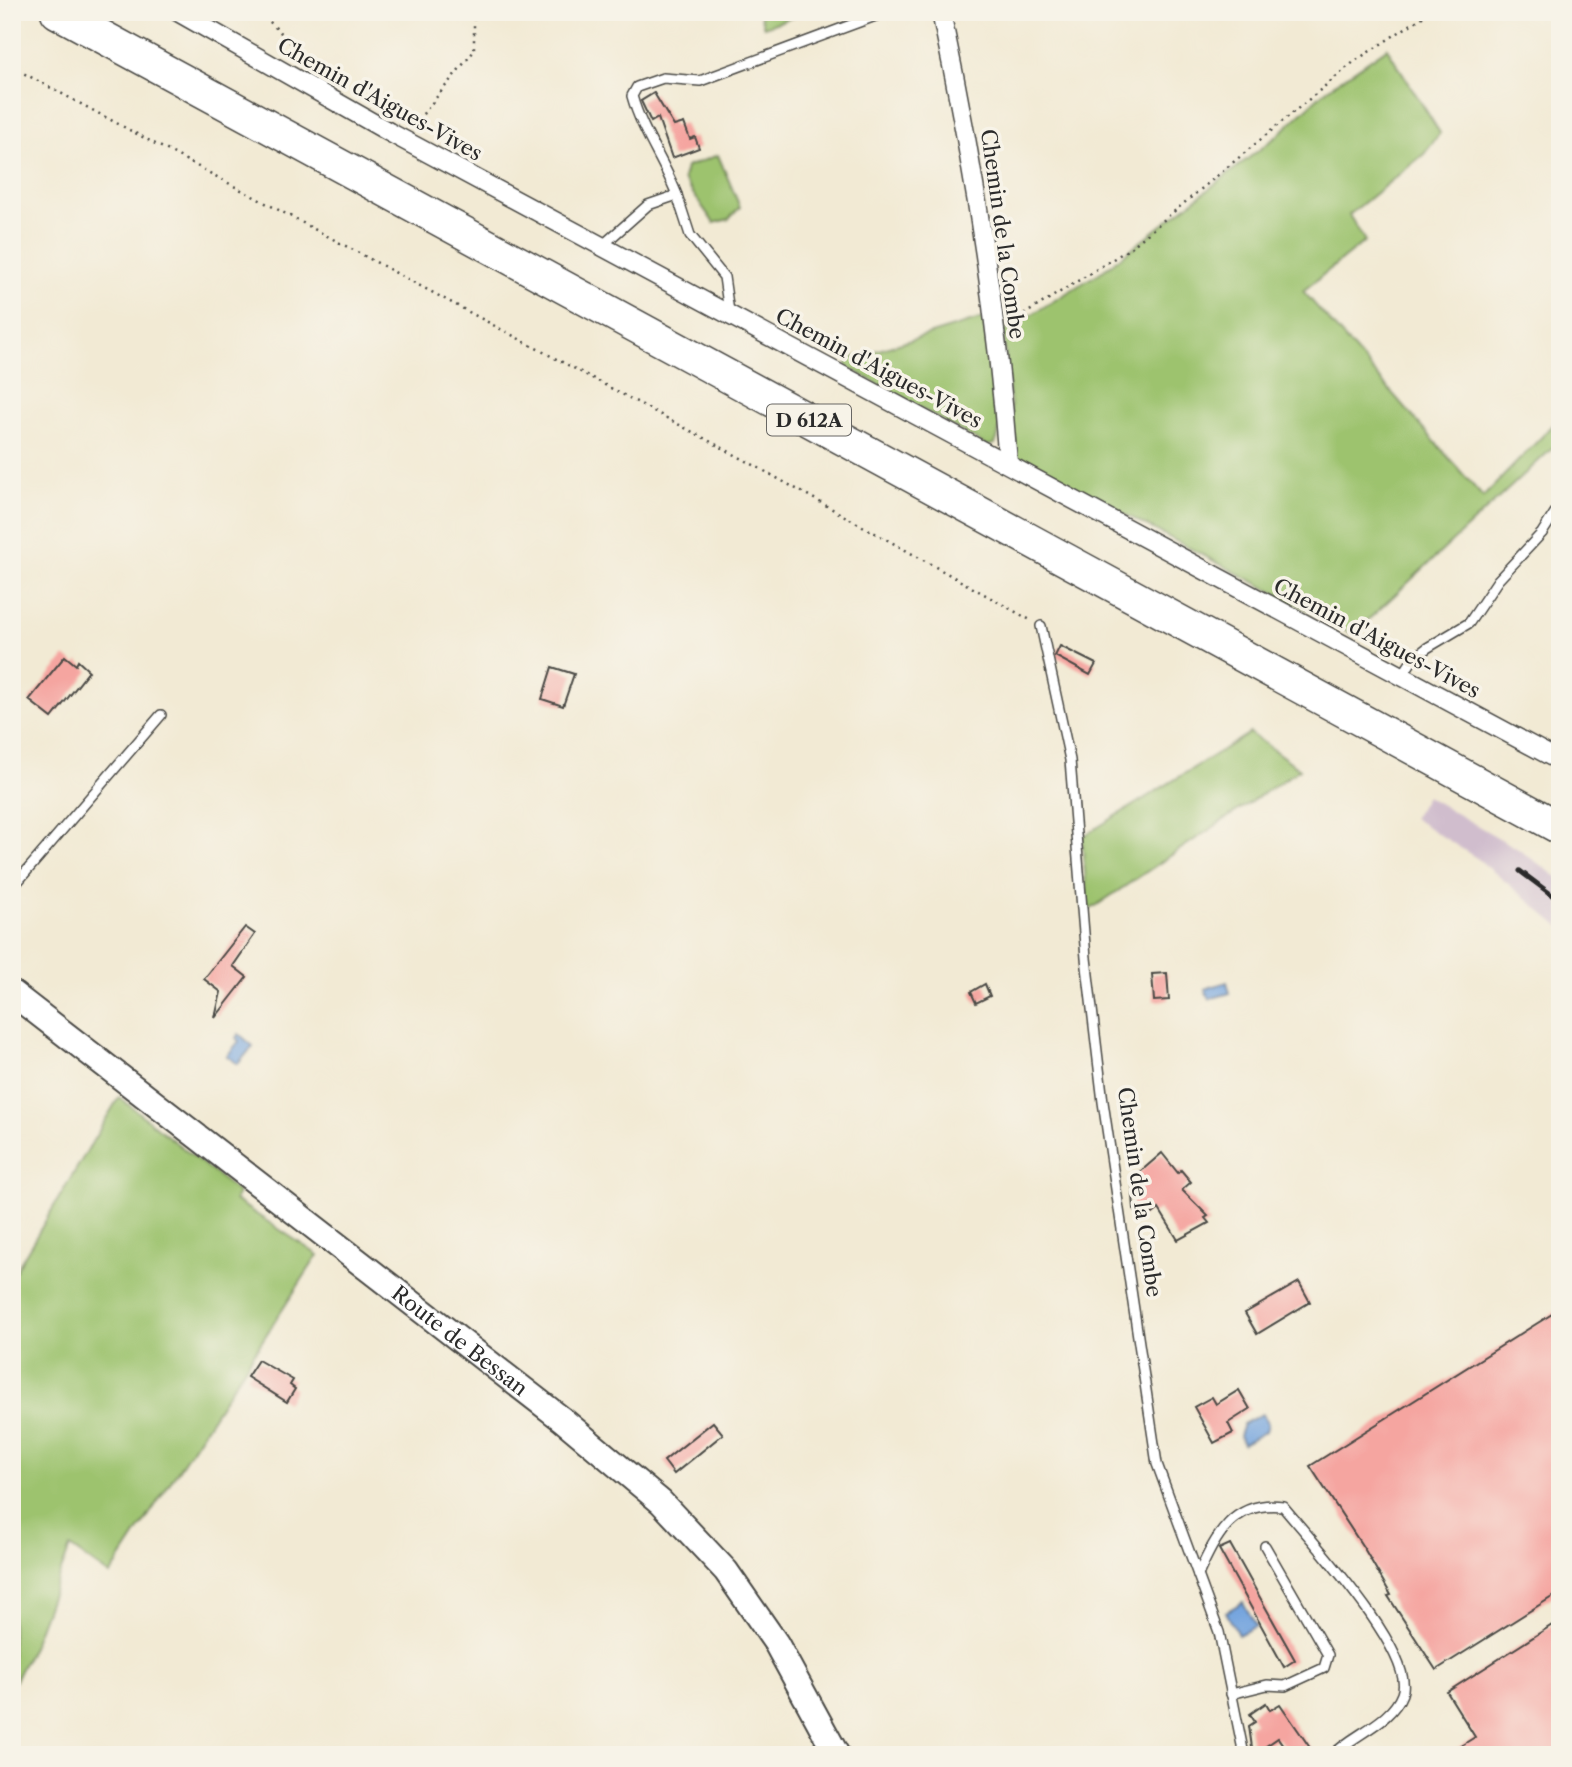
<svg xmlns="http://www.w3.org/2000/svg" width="1572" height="1767" font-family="'Libre Caslon Text',serif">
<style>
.industrial{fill:#d0bdcd}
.green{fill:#9dc36e;stroke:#64774c;stroke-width:2}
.water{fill:#74a4de;stroke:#506884;stroke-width:2}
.building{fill:#f5a5a0}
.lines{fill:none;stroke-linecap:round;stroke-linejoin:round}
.lane-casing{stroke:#494844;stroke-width:12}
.street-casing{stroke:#494844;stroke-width:21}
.secondary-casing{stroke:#494844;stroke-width:28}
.highway-casing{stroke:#494844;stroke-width:35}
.path{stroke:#494844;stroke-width:2.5;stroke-dasharray:2 5;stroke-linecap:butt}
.lane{stroke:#fff;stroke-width:9}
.street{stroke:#fff;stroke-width:18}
.secondary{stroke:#fff;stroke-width:24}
.highway{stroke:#fff;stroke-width:32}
.rail{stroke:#2b2b2b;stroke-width:5}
.labels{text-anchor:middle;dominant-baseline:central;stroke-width:7;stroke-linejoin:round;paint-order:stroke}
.shield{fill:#f7f3e8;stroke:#686764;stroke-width:2}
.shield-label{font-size:19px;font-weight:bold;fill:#2b2b2b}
.street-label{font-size:21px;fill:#2b2b2b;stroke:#f7f3e8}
</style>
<rect width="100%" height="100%" fill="#f7f3e8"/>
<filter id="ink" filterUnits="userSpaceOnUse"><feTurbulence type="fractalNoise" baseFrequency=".0143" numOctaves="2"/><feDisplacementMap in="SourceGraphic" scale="14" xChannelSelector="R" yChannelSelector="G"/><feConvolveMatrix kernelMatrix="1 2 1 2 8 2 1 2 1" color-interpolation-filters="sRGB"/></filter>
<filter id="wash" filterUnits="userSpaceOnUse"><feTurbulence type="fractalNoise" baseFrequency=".00686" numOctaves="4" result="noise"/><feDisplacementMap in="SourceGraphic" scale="28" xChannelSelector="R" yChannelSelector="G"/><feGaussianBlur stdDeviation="1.57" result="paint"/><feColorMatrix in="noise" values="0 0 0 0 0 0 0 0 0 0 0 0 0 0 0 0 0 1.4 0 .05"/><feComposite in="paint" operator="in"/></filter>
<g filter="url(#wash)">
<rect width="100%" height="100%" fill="#f2ead4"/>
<path class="industrial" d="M 1426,796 L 1518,849 L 1560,879 L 1560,927 L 1478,859 L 1413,818 Z"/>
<g class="green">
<path d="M 759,12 L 808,12 L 764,27 Z"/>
<path d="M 1387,48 L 1440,133 L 1424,154 L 1349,215 L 1365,241 L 1303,291 L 1483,497 L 1560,418 L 1560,441 L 1353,634 L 1016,457 L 1003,332 L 1104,270 L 1277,136 L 1326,90 Z"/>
<path d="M 718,155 L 740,207 L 729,219 L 714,223 L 683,179 L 686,167 Z"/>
<path d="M 983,318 C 988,350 1009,417 995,444 L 987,446 L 846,366 L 849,359 Z"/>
<path d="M 1250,733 L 1300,769 L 1088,911 L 1082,837 Z"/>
<path d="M 119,1097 L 238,1192 L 235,1200 L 318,1255 L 110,1575 L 70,1547 L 32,1647 L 12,1686 L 12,1277 Z"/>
</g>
<g class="water">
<path d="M 1227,982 L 1230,993 L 1209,999 L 1205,989 Z"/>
<path d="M 239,1034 L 253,1046 L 238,1064 L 227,1056 L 239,1041 L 236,1038 Z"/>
<path d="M 1262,1414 L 1268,1424 L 1266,1431 L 1243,1444 L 1239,1436 L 1243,1424 Z"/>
<path d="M 1243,1602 L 1256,1626 L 1238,1635 L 1226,1612 Z"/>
</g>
<g id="blocks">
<g class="building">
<path d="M 654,93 L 674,126 L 684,123 L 690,139 L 695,137 L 699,148 L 672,158 L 658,118 L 651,122 L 641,101 Z"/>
<path d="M 1060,646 L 1096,664 L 1090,675 L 1055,656 Z"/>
<path d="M 65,656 L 76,665 L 78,661 L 89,671 L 52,718 L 29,700 Z"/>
<path d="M 552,667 L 574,674 L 563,706 L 542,699 Z"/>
<path d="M 245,927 L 255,934 L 233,966 L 247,977 L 215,1018 L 221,992 L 204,979 Z"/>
<path d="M 1167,973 L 1169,1000 L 1154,1001 L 1152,974 Z"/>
<path d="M 985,984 L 990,996 L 976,1003 L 971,992 Z"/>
<path d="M 1162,1153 L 1178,1173 L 1181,1170 L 1191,1182 L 1182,1190 L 1208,1216 L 1205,1218 L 1209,1223 L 1178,1240 L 1159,1209 L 1153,1214 L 1149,1210 L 1140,1217 L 1134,1209 L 1132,1179 Z"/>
<path d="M 1299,1282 L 1310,1302 L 1257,1334 L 1245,1313 Z"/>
<path d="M 1560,1309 L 1560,1592 L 1436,1670 L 1388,1596 L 1391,1595 L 1365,1550 L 1310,1466 Z"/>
<path d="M 258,1360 L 293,1380 L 290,1385 L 295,1389 L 287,1402 L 247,1377 Z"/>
<path d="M 1239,1390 L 1250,1409 L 1228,1423 L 1233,1433 L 1214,1443 L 1194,1407 L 1212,1397 L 1216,1404 Z"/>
<path d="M 713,1422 L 723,1434 L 674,1474 L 664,1461 Z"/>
<path d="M 1230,1544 L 1295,1660 L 1284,1667 L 1219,1549 Z"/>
<path d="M 1560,1620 L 1560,1755 L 1446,1755 L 1475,1737 L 1447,1692 Z"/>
<path d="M 1266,1703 L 1270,1710 L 1280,1704 L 1315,1755 L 1290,1755 L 1278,1738 L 1253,1755 L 1249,1726 L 1255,1722 L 1250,1714 Z"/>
</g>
</g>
</g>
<g filter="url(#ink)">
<use href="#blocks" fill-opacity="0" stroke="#494844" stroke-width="2"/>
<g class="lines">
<defs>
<g id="lane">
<path d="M 677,195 L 690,235 L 724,277 L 729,312"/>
<path d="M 603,245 L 648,205 L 677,195 C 664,161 642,132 632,96 L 637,87 L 663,78 L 700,81 L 886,12"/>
<path d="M 1041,626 L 1070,760 L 1086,958 L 1103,1102 L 1157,1464 L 1219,1632 L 1244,1755"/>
<path d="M 1402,676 L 1413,659 L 1427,648 L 1469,623 L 1498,580 L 1542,533 L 1560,505"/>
<path d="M 12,888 L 161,715"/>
<path d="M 1198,1575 C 1216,1536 1233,1500 1283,1506 C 1310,1539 1417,1654 1402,1694 C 1391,1723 1353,1734 1333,1755"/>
<path d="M 1231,1694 L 1267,1685 L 1285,1686 L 1324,1668 L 1328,1655 L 1265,1546"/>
</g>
<g id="street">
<path d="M 178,12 L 389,132 L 1560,761"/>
<path d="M 941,12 C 973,161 997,312 1008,463"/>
</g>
<g id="secondary">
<path id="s1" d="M 12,993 L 563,1420 L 661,1502 L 726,1571 L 776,1643 L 837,1755"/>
</g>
<path id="highway" d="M 57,12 L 1560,828"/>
</defs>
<use href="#lane" class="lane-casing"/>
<use href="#street" class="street-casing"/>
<use href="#secondary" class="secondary-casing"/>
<use href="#highway" class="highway-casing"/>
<g class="path">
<path d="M 260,12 L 322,74"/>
<path d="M 12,67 L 743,459 L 1032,621"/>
<path d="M 414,125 L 474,51 L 474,18"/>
<path d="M 1012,322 L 1129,249 L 1355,61 L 1430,12"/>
</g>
<use href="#lane" class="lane"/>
<use href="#street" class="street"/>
<use href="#secondary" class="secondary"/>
<use href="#highway" class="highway"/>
<path class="rail" d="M 1520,871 L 1560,901"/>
</g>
</g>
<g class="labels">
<rect class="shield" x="767" y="404.5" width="84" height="31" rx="5"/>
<g class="shield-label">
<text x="809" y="420">D 612A</text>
</g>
<g class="street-label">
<text transform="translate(380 99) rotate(29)">Chemin d'Aigues-Vives</text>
<text transform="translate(1003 234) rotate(82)">Chemin de la Combe</text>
<text transform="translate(879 368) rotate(28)">Chemin d'Aigues-Vives</text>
<text transform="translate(1377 638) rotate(28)">Chemin d'Aigues-Vives</text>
<text transform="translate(1140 1192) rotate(82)">Chemin de la Combe</text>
<text stroke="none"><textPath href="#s1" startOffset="567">Route de Bessan</textPath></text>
</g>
</g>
<rect width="1572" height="1767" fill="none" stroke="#f7f3e8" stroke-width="42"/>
</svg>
